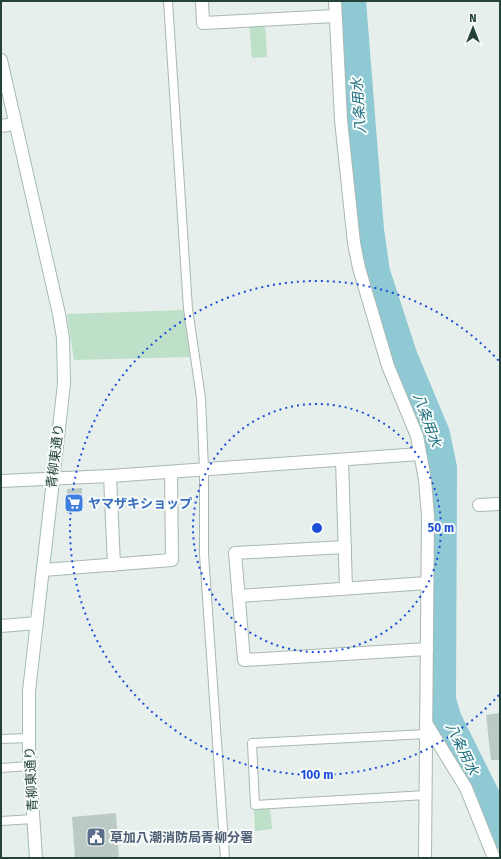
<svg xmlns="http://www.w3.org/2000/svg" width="501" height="859" font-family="'Fira Sans','Noto Sans JP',sans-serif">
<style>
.park{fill:#bfe0c8}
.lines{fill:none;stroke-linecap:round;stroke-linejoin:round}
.river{stroke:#8ec9d4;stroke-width:30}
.building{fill:#bbcac4}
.lane-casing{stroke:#a8b8b2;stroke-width:10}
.street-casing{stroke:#a8b8b2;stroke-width:14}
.secondary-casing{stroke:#a4bbb3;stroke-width:14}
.lane{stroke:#fff;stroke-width:8}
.street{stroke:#fff;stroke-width:12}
.secondary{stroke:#fff;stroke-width:12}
.ring{fill:none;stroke:#1d4ed8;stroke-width:2;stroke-dasharray:2 4}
.labels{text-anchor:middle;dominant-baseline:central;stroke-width:4;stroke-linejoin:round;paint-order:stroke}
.street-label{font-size:13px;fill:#24423a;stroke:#f7fbf9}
.shop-label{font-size:13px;font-weight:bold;fill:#366cbe;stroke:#f7fbf9;text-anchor:start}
.service-label{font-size:13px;font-weight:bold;fill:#4e5e75;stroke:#f7fbf9;text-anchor:start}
.water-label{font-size:14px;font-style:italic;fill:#1c6f80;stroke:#f7fbf9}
.centre{fill:#1d4ed8;stroke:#f7fbf9;stroke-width:2}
.ring-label{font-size:12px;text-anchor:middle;font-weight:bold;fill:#1d4ed8;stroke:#f7fbf9;stroke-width:4;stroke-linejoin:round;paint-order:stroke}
</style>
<rect width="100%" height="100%" fill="#e6efeb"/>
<g class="park">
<path d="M 265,21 L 267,57 L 252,58 L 249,22 Z"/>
<path d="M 183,310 L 190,357 L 74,360 L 67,314 Z"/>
<path d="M 270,807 L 272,829 L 255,831 L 254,808 Z"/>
</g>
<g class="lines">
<path class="river" d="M 351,1 L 369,230 L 375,272 L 402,355 L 435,434 L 442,468 L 441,700 L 447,720 L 488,802 L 500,834"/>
</g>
<g class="building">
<path d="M 82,488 L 82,512 L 67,513 L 67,489 Z"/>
<path d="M 500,713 L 500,760 L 491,760 L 486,715 Z"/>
<path d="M 116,813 L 119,858 L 75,858 L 72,817 Z"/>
</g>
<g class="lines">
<defs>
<g id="lane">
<path d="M 168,1 L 188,309 L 201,398 L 204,470 L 204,554 L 225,858"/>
<path d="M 1,739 L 29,738"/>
<path d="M 1,768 L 30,766"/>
<path d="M 426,795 L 255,805 L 252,743 L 426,734"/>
<path d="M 1,821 L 33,819"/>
</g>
<g id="street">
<path d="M 202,1 L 203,23 L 335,16"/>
<path d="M 335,1 L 341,120 L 354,243 L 359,268 L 388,366 L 417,436 L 425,480 L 428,516 L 425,858"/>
<path d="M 1,126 L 15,124"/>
<path d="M 342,460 L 346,588"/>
<path d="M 110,476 L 114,565"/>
<path d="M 1,481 L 110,476 L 420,454"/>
<path d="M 479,505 L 500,504"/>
<path d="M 345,547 L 235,553 L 244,660 L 427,649"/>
<path d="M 43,570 L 172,560 L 171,472"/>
<path d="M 239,596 L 427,583"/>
<path d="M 1,626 L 37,623"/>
<path d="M 426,723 L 466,788 L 494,858"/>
</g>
<path id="secondary" d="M 1,60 L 59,314 L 63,338 L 64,384 L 29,691 L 29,754 L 36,858"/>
</defs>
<use href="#lane" class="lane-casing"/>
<use href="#street" class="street-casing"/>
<use href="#secondary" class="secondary-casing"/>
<use href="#lane" class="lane"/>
<use href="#street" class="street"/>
<use href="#secondary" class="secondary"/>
</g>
<g class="ring">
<circle cx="317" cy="528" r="124"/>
<path d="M499 695A247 247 0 1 1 499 361"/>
</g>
<defs>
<symbol id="supermarket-square" viewBox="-11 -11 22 22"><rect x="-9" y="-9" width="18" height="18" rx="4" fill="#3f7fe0" stroke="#f7fbf9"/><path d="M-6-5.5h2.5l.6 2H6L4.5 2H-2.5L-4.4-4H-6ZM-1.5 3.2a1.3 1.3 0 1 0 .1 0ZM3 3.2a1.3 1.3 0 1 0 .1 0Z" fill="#fff"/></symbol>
<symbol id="civic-square" viewBox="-11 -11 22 22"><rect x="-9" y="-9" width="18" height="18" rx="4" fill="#5c6f8a" stroke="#f7fbf9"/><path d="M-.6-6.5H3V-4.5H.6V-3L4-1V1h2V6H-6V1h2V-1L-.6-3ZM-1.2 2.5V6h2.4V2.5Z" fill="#fff"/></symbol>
</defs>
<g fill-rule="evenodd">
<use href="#supermarket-square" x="63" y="492" width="22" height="22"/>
<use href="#civic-square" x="85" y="826" width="22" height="22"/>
</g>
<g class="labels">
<g class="street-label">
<text transform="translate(55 456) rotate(-83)">青柳東通り</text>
<text transform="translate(31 779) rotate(-93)">青柳東通り</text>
</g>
<g class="shop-label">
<text x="88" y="503">ヤマザキショップ</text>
</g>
<g class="service-label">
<text x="110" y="837">草加八潮消防局青柳分署</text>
</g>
<g class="water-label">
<text transform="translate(359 106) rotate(-94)">八条用水</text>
<text transform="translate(427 420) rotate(70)">八条用水</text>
<text transform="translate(462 749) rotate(64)">八条用水</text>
</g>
</g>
<circle cx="317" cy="528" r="6" class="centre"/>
<g class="ring-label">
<text x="441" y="532">50 m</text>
<text x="317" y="779">100 m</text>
</g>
<rect width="501" height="859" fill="none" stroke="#24423a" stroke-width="4"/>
<g transform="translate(473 28)" stroke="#f7fbf9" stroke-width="3" paint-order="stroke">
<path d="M0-3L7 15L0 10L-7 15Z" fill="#24423a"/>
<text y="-6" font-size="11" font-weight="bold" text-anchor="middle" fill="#24423a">N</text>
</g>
</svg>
